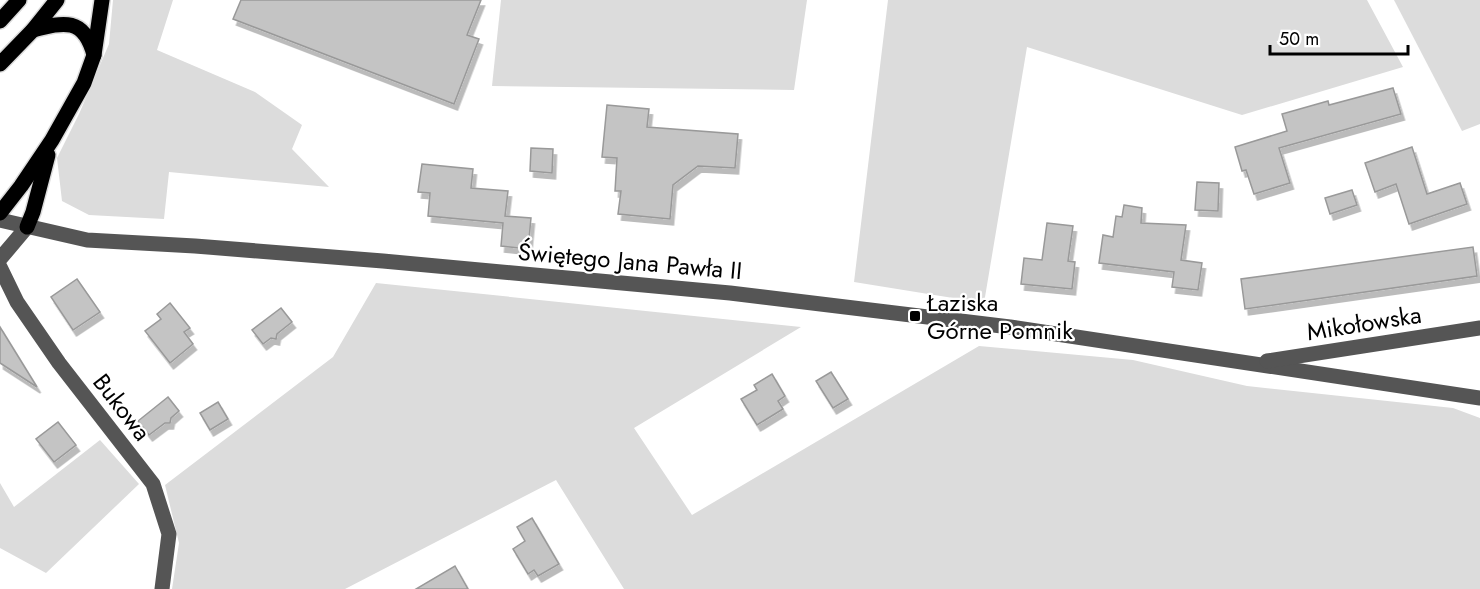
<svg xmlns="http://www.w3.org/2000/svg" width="1480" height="589" font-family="Jost,sans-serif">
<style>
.green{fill:#dcdcdc}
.building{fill:#c4c4c4;stroke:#999;stroke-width:1.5;filter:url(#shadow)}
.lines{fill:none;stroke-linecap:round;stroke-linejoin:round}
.major-casing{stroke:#dbdbdb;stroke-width:18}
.minor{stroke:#555;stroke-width:15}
.major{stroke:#000;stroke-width:15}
.poi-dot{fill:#000;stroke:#fff;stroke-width:2}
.labels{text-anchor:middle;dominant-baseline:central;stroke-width:4.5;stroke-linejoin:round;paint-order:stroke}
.street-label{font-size:24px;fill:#000;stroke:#fff}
.poi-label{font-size:24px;fill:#000;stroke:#fff;text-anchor:start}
</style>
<defs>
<filter id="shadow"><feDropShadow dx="3.5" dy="6" stdDeviation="0" flood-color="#0004"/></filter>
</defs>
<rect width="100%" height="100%" fill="#fff"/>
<g class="green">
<path d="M 113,0 L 173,0 L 157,50 L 255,92 L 302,125 L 292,149 L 329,187 L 169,172 L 164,219 L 89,215 L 62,201 L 57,158 L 79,114 L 109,44 Z"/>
<path d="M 501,0 L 807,0 L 794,90 L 492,86 Z"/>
<path d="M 888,0 L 1367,0 L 1403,67 L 1242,115 L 1027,47 L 984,303 L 854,282 Z"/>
<path d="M 1394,0 L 1480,0 L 1480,124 L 1462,131 Z"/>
<path d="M 376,283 L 801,327 L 634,428 L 692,515 L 979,346 L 1133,360 L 1247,386 L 1453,408 L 1480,418 L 1480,589 L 624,589 L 556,480 L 345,589 L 172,589 L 179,543 L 165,485 L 333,357 Z"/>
<path d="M 100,440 L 139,484 L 46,573 L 0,548 L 0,483 L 14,507 Z"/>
</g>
<g class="building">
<path d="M 241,0 L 481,0 L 467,35 L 479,39 L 454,104 L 233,19 Z"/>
<path d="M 1393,88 L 1401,114 L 1279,148 L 1290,183 L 1254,194 L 1246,170 L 1242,171 L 1235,147 L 1287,131 L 1282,114 L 1328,101 L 1329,105 Z"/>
<path d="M 607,105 L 649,109 L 647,127 L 738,134 L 735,168 L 698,166 L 673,185 L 670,219 L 618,214 L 621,191 L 615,191 L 617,158 L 602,157 Z"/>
<path d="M 1412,147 L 1427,194 L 1460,183 L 1467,204 L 1409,224 L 1396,184 L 1375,192 L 1365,163 Z"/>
<path d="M 531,148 L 553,149 L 552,173 L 530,171 Z"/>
<path d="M 422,164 L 473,169 L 471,188 L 508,191 L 505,216 L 531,218 L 528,249 L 501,246 L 503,223 L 428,216 L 430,193 L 418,192 Z"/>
<path d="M 1197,182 L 1219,183 L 1218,211 L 1195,210 Z"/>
<path d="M 1352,190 L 1357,205 L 1330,214 L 1325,198 Z"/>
<path d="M 1124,205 L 1142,208 L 1141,223 L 1186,225 L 1181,260 L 1202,263 L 1198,290 L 1172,287 L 1174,272 L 1099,263 L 1103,235 L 1113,237 L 1116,216 L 1122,217 Z"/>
<path d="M 1047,223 L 1073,226 L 1068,261 L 1075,262 L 1072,289 L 1021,284 L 1024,258 L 1042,260 Z"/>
<path d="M 1473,247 L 1477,276 L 1245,309 L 1241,279 Z"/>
<path d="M 77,279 L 100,312 L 73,330 L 51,297 Z"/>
<path d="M 170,303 L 190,328 L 184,332 L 193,344 L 170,363 L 145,331 L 161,319 L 157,314 Z"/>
<path d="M 281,308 L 292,322 L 277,334 L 276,339 L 271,338 L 263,344 L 252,330 Z"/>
<path d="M 0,327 L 37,387 L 0,363 Z"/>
<path d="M 831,372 L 848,399 L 833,408 L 816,381 Z"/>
<path d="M 772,374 L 785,396 L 778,401 L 783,409 L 757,425 L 741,399 L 757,390 L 754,385 Z"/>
<path d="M 168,397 L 179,411 L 171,418 L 170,423 L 165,423 L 149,435 L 138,421 Z"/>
<path d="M 218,402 L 228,419 L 210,430 L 200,413 Z"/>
<path d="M 58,422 L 76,445 L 54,462 L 36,439 Z"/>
<path d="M 532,518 L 559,564 L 538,576 L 534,570 L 528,574 L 513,549 L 525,541 L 517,527 Z"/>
<path d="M 455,566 L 468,589 L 416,589 Z"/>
</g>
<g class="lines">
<defs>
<g id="major">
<path d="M 0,21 L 19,0"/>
<path d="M 33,30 C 64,22 84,17 94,55"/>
<path d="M 0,64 L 33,30 L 57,0"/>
<path d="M 0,213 L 21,186 L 52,140 L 84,83 L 94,55 L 102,0"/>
<path d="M 27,227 L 33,212 L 48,155"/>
</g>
</defs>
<use href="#major" class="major-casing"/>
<g class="minor">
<path d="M 0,220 L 87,240 L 195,246 L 383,261 L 730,293 L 1010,327 L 1480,398"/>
<path d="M 0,259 L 27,227"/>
<path d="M 0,267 L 17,302 L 59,363 L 153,484 L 169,534 L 162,589"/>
<path d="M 1267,361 L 1480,328"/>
</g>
<use href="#major" class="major"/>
</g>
<rect class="poi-dot" x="909" y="310" width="12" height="12" rx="3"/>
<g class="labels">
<g class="street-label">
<text transform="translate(630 261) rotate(5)">Świętego Jana Pawła II</text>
<text transform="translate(1364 323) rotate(-9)">Mikołowska</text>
<text transform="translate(122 407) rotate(52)">Bukowa</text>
</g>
<g class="poi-label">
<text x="927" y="302">Łaziska<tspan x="927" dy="28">Górne Pomnik</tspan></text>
</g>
</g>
<path d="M1270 45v9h138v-9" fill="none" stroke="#000000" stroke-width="3"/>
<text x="1279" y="45" font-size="18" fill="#000000" stroke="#ffffff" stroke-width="4.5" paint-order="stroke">50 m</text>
</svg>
